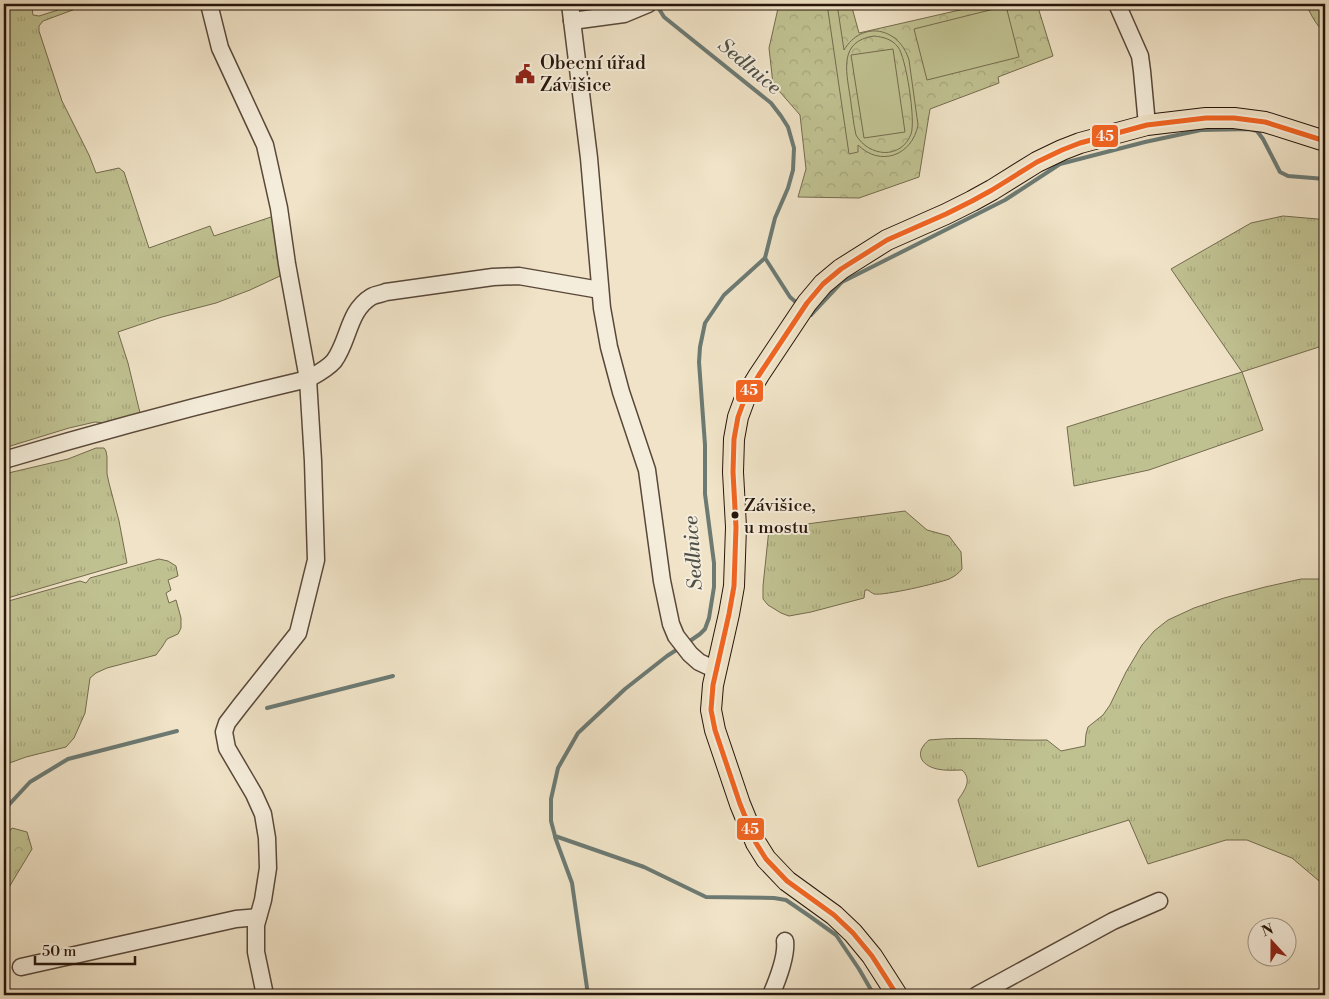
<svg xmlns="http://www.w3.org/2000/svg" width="1329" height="999" font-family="'Libre Bodoni',serif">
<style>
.grass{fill:url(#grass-tufts);stroke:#746b4e}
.forest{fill:url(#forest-crowns);stroke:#746b4e}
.pitch{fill:#c0c191;stroke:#746b4e;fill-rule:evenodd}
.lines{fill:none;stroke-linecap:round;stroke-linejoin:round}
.stream{stroke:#6c7a73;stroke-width:4}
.minor-casing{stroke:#59483a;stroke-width:19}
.major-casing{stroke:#27150b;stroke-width:22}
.minor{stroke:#f5eddb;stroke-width:16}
.major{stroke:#f0e3c7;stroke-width:20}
.bus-1-casing{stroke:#f5eddb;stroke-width:9}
.bus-1{stroke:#f26522;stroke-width:5}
.bus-dot{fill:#27150b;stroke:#f5eddb;stroke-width:2}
.labels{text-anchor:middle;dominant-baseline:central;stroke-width:4;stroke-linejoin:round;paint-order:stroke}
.bus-label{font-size:18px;fill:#27150b;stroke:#f5eddb;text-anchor:start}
.poi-label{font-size:19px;fill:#27150b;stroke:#f5eddb;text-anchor:start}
.water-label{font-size:20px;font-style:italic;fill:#4f5048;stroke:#f5eddb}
.line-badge{stroke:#f5eddb;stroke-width:2}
.badge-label{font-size:14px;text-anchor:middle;font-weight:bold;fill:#fff}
</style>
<defs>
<pattern id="grass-tufts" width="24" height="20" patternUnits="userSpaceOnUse" patternTransform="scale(1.25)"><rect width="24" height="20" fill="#c0c191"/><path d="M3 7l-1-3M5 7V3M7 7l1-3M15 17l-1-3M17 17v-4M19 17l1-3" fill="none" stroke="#a5a57c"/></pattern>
<pattern id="forest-crowns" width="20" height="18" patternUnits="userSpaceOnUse" patternTransform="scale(1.25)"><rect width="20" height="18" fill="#c0c191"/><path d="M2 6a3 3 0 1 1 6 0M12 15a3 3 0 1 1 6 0" fill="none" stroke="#a5a57c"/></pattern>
</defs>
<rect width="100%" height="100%" fill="#f0e3c7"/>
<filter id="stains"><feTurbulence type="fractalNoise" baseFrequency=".004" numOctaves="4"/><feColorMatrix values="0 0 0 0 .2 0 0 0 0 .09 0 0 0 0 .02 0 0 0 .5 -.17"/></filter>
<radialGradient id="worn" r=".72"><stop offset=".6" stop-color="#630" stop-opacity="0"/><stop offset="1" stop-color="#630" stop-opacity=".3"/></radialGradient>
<g class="grass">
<path d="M 4,4 L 39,4 L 32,8 L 33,15 L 39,16 L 58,10 L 58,4 L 70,5 L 89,4 L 43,21 L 39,26 L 39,31 L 62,101 L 89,155 L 96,173 L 119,168 L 124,172 L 149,248 L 210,226 L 214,236 L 274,216 L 280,253 L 280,276 L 250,290 L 216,303 L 162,317 L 118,332 L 128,363 L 140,413 L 105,423 L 95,422 L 69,428 L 4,448 Z"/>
<path d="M 1306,4 L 1325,4 L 1325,33 C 1316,25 1311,15 1306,4 Z"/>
<path d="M 1283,216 L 1318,219 L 1325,223 L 1325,345 L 1242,372 L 1263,430 L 1149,470 L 1074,486 L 1067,427 L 1242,372 L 1171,269 L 1251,223 Z"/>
<path d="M 96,448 L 104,448 L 106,451 L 107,457 L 107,474 L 109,483 L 119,521 L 127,563 L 4,599 L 4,474 L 68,459 Z"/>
<path d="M 905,511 L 927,530 L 949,536 L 961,552 L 962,569 C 958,574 955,576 949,579 C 939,583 884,596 874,594 C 872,593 869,591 868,590 L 865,590 L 864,598 L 811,612 L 789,616 L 781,613 L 768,605 L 763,599 L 763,586 L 769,529 Z"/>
<path d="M 159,559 L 168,561 L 176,566 L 178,576 L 168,580 L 171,590 L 166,593 L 169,603 L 176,600 L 181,618 L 181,628 L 178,634 L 167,639 L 162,647 L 156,655 L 107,668 L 96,673 L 90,678 L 85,713 L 74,738 L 66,747 L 26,757 L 4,765 L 4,603 L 5,602 L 80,581 L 86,583 L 90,578 Z"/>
<path d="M 1301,579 L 1325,579 L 1325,886 L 1292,858 L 1247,840 L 1226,840 L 1148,864 L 1129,820 L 978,867 L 958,800 C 964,791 973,780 962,770 C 954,770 946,771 937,769 C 920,765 914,752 929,740 C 968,736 1007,741 1047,740 L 1061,751 L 1085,746 L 1086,734 L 1088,727 L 1103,715 L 1110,705 L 1126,672 L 1142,645 L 1154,631 L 1168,620 L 1194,608 L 1224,598 L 1265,587 Z"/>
</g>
<g class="forest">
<path d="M 779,4 L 851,4 L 859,33 L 986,4 L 1037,4 L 1053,56 L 998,77 L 999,83 L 930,109 L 919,177 L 859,198 L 798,197 L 806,169 L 800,115 L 773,84 L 769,48 Z"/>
<path d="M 12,828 L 27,832 L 32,849 L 8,889 L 4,893 L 4,839 Z"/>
</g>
<g class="pitch">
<path d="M 827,4 L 837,4 L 844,50 C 862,20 899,27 909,60 L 918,125 C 912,156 880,167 858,145 L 858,152 L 849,154 ZM 874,36 C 883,37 892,39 898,47 C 906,57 916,121 911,134 C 901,160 869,157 856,135 C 853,122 852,109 850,96 C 846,70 839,41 874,36 Z"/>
<path d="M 1006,6 L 1019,57 L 927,80 L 914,29 Z"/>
<path d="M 893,49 L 905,132 L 864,138 L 851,55 Z"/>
</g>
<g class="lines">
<g class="stream">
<path d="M 656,4 L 664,17 L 771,103 L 781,116 L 788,127 L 794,148 L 793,170 L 788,188 L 775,218 L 765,258 L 724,295 L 705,323 L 700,347 L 699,362 L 705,445 L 705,494 L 714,563 L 714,587 L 709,618 L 705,629 L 700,634 L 687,643"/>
<path d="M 765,258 L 790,297 L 798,304"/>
<path d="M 809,313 L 811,315 L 842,282 L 1005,200 L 1060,164 L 1145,142 L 1201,130 L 1250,129 L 1257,131 L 1263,139 L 1280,172 L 1288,176 L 1325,179"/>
<path d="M 681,647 L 667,656 L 625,689 L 578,733 L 558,768 L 551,799 L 551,821 L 555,836 L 644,867 L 706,897 L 774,898 L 786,900 L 808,915 L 836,935 L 859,969 L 874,995"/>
<path d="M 267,708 L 393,676"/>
<path d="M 4,810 L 30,782 L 68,759 L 177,731"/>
<path d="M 555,837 L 572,883 L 588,995"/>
</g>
<defs>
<g id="minor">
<path d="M 209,4 L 220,48 L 265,145 L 279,208 L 287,264 L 308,379 L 313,461 L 316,560 L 298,633 L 240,706 L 227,723 L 224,732 L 227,748 L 254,794 L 263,814 L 267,838 L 268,868 L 263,900 L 256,925 L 256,952 L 265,995"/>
<path d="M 570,4 L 589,158 L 602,308 L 609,347 L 621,392 L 647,470 L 662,581 L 671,624 L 676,636 L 690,654 L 699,662 L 716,670"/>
<path d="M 1117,4 L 1140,56 L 1142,71 L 1147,125"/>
<path d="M 572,21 L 624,14 L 648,4"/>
<path d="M 4,460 C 105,430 206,403 308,379 C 317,374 327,369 334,361 C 349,341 348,311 371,297 C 376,294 382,294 386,292 L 493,277 L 519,276 L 600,290"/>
<path d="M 21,967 L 236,919 L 258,917"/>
<path d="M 771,995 C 777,981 787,956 785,941"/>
<path d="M 977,995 L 1113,921 L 1159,901"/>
</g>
<path id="major" d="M 897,995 L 872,956 L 853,933 L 834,915 L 787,881 L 766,859 L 756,843 L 740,804 L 715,730 L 711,710 L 713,685 L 729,614 L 734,586 L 736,527 L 733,472 L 734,439 L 738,417 L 745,398 L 759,375 L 807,303 L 823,284 L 841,269 L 887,240 L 946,214 L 972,201 L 992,190 L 1037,162 L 1062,150 L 1080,143 L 1147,125 L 1206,118 L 1234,118 L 1265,122 L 1325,141"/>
</defs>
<use href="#minor" class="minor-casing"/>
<use href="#major" class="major-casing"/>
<use href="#minor" class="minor"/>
<use href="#major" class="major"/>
<defs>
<path id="bus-1" d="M 897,995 L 872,956 L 853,933 L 834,915 L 787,881 L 766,859 L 756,843 L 740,804 L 715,730 L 711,710 L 713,685 L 729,614 L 734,586 L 736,527 L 733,472 L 734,439 L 738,417 L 745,398 L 759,375 L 807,303 L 823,284 L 841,269 L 887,240 L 946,214 L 972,201 L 992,190 L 1037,162 L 1062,150 L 1080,143 L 1147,125 L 1206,118 L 1234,118 L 1265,122 L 1325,141"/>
</defs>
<use href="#bus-1" class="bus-1-casing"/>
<use href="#bus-1" class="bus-1"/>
</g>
<defs>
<symbol id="civic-bare" viewBox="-9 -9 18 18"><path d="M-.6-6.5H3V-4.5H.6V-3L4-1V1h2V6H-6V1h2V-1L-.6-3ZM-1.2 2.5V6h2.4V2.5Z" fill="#8f2418" stroke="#f5eddb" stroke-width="2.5" paint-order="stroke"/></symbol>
</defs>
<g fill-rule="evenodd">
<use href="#civic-bare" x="511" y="60" width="28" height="28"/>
</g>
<circle class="bus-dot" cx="735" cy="515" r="4.5"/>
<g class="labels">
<g class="bus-label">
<text x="744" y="505">Závišice,<tspan x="744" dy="22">u mostu</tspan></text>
</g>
<g class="poi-label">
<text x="540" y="63">Obecní úřad<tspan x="540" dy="22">Závišice</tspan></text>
</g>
<g class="water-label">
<text transform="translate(749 67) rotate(40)">Sedlnice</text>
<text transform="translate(694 553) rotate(-94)">Sedlnice</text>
</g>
</g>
<g class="line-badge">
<rect x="1091" y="124" width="28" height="24" rx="5" fill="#f26522"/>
<rect x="735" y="379" width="29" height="24" rx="5" fill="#f26522"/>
<rect x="736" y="817" width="29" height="24" rx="5" fill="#f26522"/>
</g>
<g class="badge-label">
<text x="1105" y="141">45</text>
<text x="749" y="395">45</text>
<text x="750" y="834">45</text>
</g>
<rect width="1329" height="999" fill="none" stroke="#f0e3c7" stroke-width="20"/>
<rect x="5" y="5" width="1319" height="989" fill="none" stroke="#27150b" stroke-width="2.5"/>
<rect x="10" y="10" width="1309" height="979" fill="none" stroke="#27150b"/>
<g transform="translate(1272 942) rotate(339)"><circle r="24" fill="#f5eddb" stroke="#a39788"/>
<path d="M0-4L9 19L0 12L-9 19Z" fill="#8f2418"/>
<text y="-8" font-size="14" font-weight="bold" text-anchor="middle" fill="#27150b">N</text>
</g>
<path d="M35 956v8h100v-8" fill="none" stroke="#27150b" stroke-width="2.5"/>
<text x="42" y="956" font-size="15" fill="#27150b" stroke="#f5eddb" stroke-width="4" paint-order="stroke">50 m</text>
<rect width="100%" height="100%" filter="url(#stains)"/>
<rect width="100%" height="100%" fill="url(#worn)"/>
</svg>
